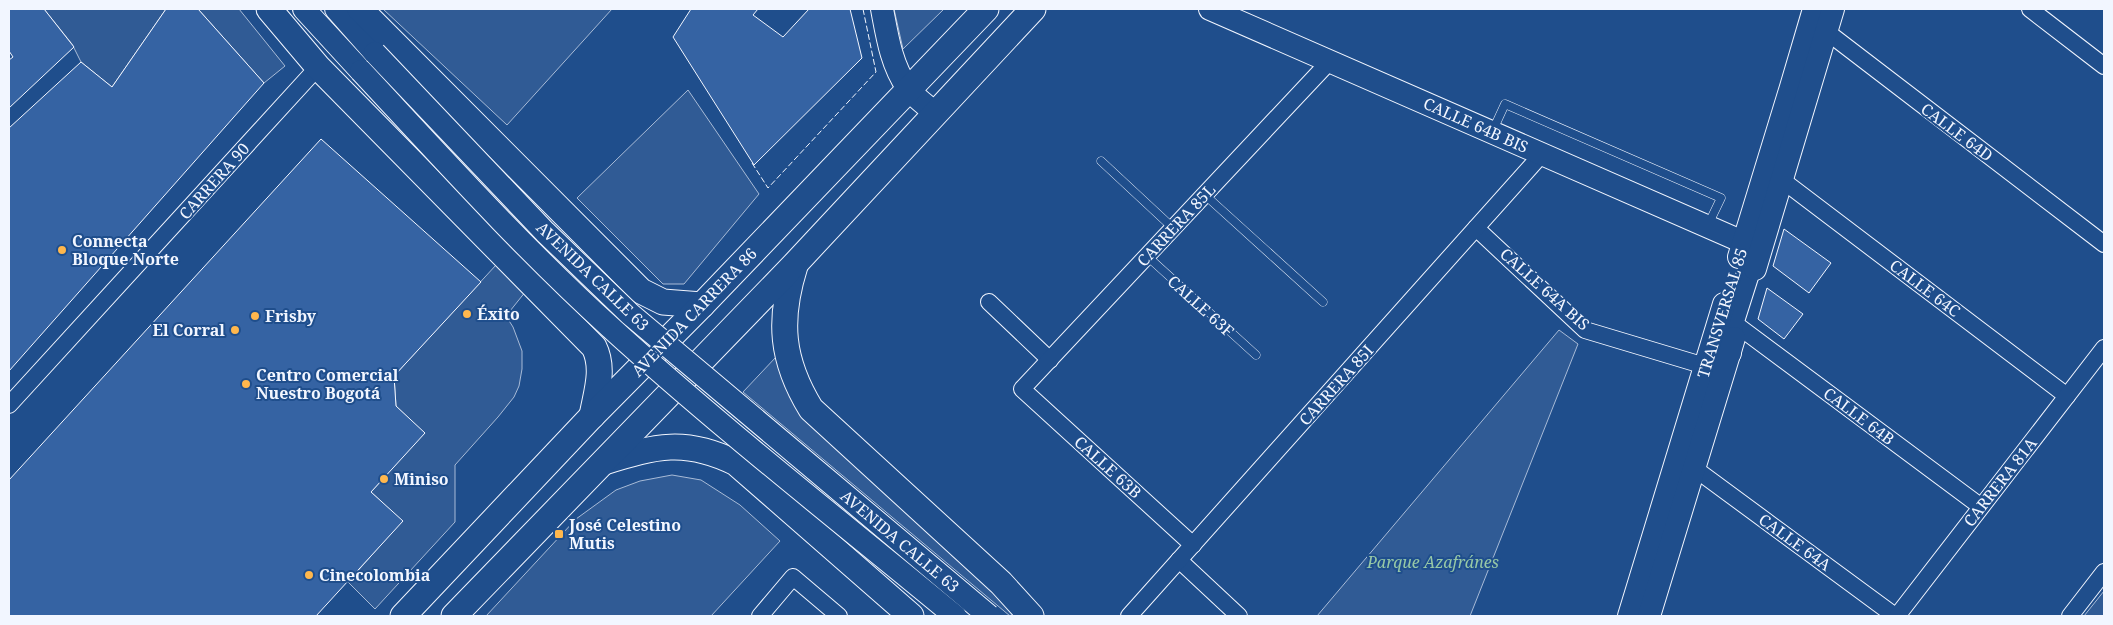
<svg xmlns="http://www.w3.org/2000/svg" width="2113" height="625" font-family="'Noto Serif',serif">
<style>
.built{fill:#305b95;stroke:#a8bbd7}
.building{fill:#3563a3;stroke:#f2f6ff}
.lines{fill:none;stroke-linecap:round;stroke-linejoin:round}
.lane-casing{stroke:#f2f6ff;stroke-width:9}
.street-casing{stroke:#f2f6ff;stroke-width:18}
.secondary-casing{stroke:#f2f6ff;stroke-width:24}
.primary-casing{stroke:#f2f6ff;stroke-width:27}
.lane{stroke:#1f4e8c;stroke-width:8}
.street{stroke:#1f4e8c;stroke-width:16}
.secondary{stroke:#1f4e8c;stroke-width:22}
.primary{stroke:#1f4e8c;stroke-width:25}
.secondary-bridge-casing{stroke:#f2f6ff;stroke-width:24;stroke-linecap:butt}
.secondary-bridge{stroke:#1f4e8c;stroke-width:22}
.fence{stroke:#f2f6ff;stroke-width:1;stroke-dasharray:6 2.5;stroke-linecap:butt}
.poi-dot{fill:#ffb74d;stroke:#1f4e8c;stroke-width:2}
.labels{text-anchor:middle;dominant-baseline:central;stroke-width:4;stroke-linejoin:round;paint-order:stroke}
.street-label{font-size:16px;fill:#f2f6ff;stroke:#1f4e8c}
.poi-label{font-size:16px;font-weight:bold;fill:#f2f6ff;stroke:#1f4e8c;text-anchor:start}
.park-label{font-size:16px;font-style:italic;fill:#97c8a6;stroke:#1f4e8c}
</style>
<rect width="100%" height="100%" fill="#1f4e8c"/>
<g class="built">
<path d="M 44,9 L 166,9 L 112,87 L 81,62 L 72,44 Z"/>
<path d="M 198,9 L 239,9 L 285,66 L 264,83 Z"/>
<path d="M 383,9 L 612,9 L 507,125 Z"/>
<path d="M 894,9 L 944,9 L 903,49 Z"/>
<path d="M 688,90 L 759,194 L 684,284 L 663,284 L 577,198 Z"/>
<path d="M 496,265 L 526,291 L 506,316 L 513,327 L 522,351 L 522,369 L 519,386 L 514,397 L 498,417 L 455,465 L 455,522 L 375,609 L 348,582 L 402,521 L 371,492 L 424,433 L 396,406 L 394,376 Z"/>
<path d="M 1559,330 L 1578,344 L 1470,616 L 1317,616 Z"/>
<path d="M 776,357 L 1021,616 L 1010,616 L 743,392 Z"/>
<path d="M 672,475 L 701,480 L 740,505 L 780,541 L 711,616 L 486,616 L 576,519 L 616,490 L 640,481 Z"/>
<path d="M 2104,591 L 2104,616 L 2084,616 Z"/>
</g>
<g class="building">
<path d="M 9,9 L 44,9 L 74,47 L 9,108 L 9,60 L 13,57 L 9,51 Z"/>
<path d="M 166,9 L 198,9 L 264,83 L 9,371 L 9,128 L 81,62 L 112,87 Z"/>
<path d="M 691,9 L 758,9 L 753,15 L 783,37 L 809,9 L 850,9 L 862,58 L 754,165 L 673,37 Z"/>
<path d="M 321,139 L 481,282 L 394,376 L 396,406 L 425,433 L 371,492 L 403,521 L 316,616 L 9,616 L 9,480 Z"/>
<path d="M 1784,229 L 1831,263 L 1809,293 L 1773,266 Z"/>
<path d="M 1767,288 L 1803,314 L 1784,339 L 1758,319 Z"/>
</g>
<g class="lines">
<defs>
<g id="lane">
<path d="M 1493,130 L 1505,104 L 1721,198 L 1708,225"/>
<path d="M 1101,161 L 1173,228"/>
<path d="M 1205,195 L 1323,302"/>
<path d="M 1147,256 L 1256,355"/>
</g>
<g id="street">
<path d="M 2030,9 L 2104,66"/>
<path d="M 1818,25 L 2104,244"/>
<path d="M 1782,180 L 2067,396"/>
<path d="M 1476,228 L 1585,330 L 1705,366"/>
<path d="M 989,302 L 1050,360"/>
<path d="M 1738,326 L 1980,506"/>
<path d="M 9,405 L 318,67"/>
<path d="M 1694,468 L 1895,616"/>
<path d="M 1193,545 L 1022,389 L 1330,61"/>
<path d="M 1179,560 L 1239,616"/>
<path d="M 760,616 L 793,577 L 839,616"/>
<path d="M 1129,616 L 1542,154"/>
<path d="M 1897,616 L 2104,348"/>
<path d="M 2070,616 L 2104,572"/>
</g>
<g id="secondary">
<path d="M 304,9 L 361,71"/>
<path d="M 336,9 L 375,53"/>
<path d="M 882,9 C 887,35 891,64 907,87 C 914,97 926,105 936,114"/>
<path d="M 1210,9 L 1743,242 L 1750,249 L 1752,261 L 1732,324 L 1730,353"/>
<path d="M 1739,257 L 1791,87 L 1814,9"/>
<path d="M 1755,269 L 1833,9"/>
<path d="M 1629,616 L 1724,304"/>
<path d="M 1649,616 L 1734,338"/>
</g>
<g id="primary">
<path d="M 269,9 L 318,67 L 594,347 C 605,369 596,393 592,416"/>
<path d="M 360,9 L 641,291 L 663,302 L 702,305"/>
<path d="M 795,266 C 778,320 781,360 811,409 L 1001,583 L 1031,616"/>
<path d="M 604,462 C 656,446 685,438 736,463 L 911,616"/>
<path d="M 403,616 L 592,416 L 702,305 L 986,9"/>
<path d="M 454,616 L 796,263 L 1033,9"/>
</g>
</defs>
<use href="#lane" class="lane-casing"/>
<use href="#street" class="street-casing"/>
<use href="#secondary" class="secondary-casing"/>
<use href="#primary" class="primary-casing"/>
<use href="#lane" class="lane"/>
<use href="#street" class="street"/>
<use href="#secondary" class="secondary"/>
<use href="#primary" class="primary"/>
<defs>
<g id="secondary-bridge">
<path d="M 375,53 L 545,232 L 630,314 L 989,616"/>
<path d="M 361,71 C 442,158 522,247 610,327 C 721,428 840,521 955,616"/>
</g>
</defs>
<use href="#secondary-bridge" class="secondary-bridge-casing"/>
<use href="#secondary-bridge" class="secondary-bridge"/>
<path class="fence" d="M 752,163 L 768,188 L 876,72 L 863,9"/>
</g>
<g class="poi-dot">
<circle cx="62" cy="250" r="5"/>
<circle cx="467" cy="314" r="5"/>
<circle cx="255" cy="316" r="5"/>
<circle cx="235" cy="330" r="5"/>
<circle cx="246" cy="384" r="5"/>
<circle cx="384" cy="479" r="5"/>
<rect x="554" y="529" width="10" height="10" rx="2.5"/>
<circle cx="309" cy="575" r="5"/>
</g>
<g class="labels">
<g class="street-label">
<text transform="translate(1476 125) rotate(24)">CALLE 64B BIS</text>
<text transform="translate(1957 132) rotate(37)">CALLE 64D</text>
<text transform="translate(214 181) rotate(-48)">CARRERA 90</text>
<text transform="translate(1176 225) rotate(-47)">CARRERA 85L</text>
<text transform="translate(593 276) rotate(44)">AVENIDA CALLE 63</text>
<text transform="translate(1925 288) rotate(37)">CALLE 64C</text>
<text transform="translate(1545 289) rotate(42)">CALLE 64A BIS</text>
<text transform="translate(1201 306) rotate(42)">CALLE 63F</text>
<text transform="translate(694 312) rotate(-46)">AVENIDA CARRERA 86</text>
<text transform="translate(1722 313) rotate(-73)">TRANSVERSAL 85</text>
<text transform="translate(1336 385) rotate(-48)">CARRERA 85I</text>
<text transform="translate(1859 416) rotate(37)">CALLE 64B</text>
<text transform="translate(1108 467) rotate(42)">CALLE 63B</text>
<text transform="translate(2000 482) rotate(-52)">CARRERA 81A</text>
<text transform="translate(900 541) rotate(40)">AVENIDA CALLE 63</text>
<text transform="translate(1795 542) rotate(36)">CALLE 64A</text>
</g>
<g class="poi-label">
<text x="72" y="241">Connecta<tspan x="72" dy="18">Bloque Norte</tspan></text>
<text x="477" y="314">Éxito</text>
<text x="265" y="316">Frisby</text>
<text x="225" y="330" text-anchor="end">El Corral</text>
<text x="256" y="375">Centro Comercial<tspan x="256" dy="18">Nuestro Bogotá</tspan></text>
<text x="394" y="479">Miniso</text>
<text x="569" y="525">José Celestino<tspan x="569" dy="18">Mutis</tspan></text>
<text x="319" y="575">Cinecolombia</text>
</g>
<g class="park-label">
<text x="1433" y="562">Parque Azafránes</text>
</g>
</g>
<rect width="2113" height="625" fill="none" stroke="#f2f6ff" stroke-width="20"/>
</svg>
